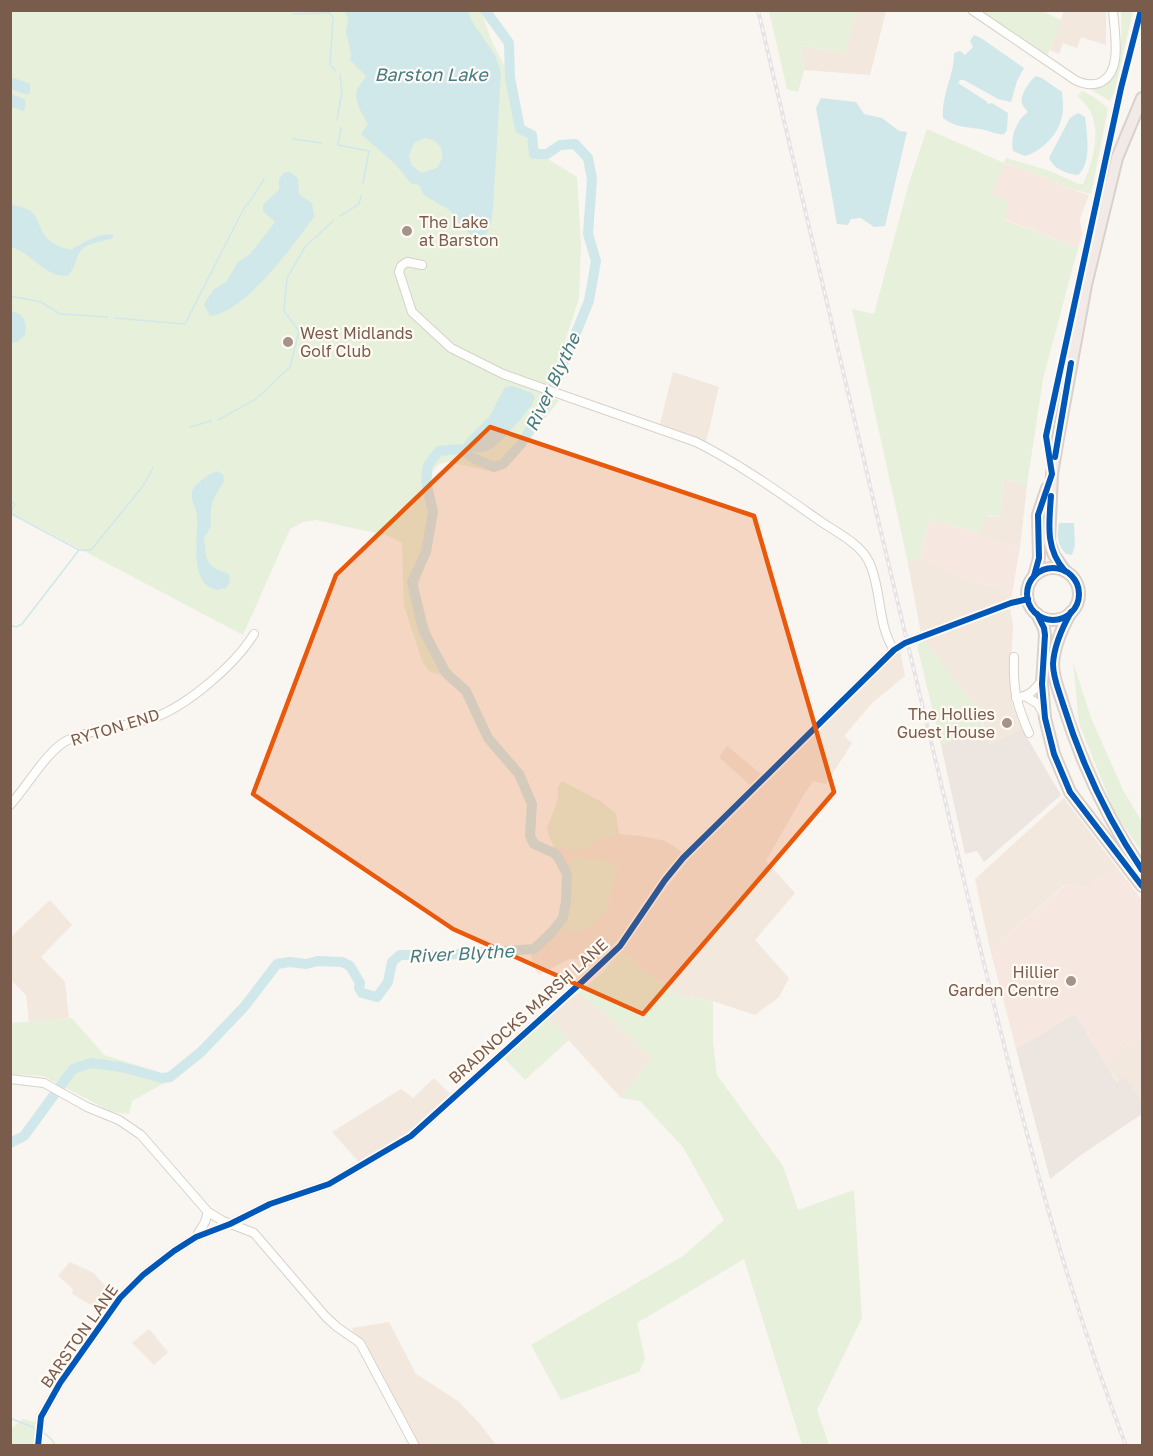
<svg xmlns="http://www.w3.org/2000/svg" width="1153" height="1456" font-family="'Golos Text',sans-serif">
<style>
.residential{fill:#f2e8de}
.commercial{fill:#f6e8e1}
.industrial{fill:#ede5e0}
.green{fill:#e7f0db}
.water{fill:#d0e8ea;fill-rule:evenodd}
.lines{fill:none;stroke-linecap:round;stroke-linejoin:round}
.stream{stroke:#d0e8ea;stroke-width:1.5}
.river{stroke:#d0e8ea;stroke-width:10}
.minor-casing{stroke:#d7d1cb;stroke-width:10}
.highway-casing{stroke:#dad1cc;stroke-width:14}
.minor{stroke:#fefefd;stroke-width:8}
.highway{stroke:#f2eae7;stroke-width:10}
.rail-casing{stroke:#e6e3e7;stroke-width:4}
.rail{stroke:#fffaf3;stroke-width:1.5;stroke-dasharray:4.5;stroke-linecap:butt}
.cycleway-casing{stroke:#fffaf3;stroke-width:10}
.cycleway{stroke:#0057b8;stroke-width:6}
.marked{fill:#e8590c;fill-opacity:0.2;stroke:#e8590c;stroke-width:4.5;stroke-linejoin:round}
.poi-dot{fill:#a69286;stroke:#fffaf3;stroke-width:2}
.labels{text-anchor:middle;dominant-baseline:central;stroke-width:4.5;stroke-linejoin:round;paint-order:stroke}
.poi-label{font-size:16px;fill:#7a5c4d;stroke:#fffaf3;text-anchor:start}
.street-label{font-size:16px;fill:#7a5c4d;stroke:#fffaf3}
.water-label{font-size:18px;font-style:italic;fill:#437c86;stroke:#fffaf3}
</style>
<rect width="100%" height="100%" fill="#f9f5f0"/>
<g class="residential">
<path d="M 856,11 L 886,11 L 870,75 L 804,70 L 801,46 L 844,53 Z"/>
<path d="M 1064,11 L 1106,11 L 1106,45 L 1081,37 L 1077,48 L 1063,43 L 1059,54 L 1050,50 Z"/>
<path d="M 673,372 L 719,387 L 706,442 L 660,424 Z"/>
<path d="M 1004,479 L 1027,485 L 1020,547 L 978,537 L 984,516 L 1000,517 Z"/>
<path d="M 920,559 L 976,583 L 1005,589 L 1011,600 L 921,634 L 908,563 Z"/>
<path d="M 1010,609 L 1013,625 L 1010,682 L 1012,703 L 1022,729 L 990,744 L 980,713 L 924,641 Z"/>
<path d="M 900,650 L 905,676 L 872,703 L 844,736 L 852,743 L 826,784 L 813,781 L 803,796 L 766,861 L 795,893 L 755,940 L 789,978 L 779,997 L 755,1015 L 713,1001 L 678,995 L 620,952 L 639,923 L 690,858 L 873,674 Z"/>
<path d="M 727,746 L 761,774 L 750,785 L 719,757 Z"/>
<path d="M 573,788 L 600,801 L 616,814 L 619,834 L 641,836 L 665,841 L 683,852 L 616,942 L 593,968 L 585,960 L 569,959 L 539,975 L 534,967 L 529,948 L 534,948 L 552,932 L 563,918 L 566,902 L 567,874 L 558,857 L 549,851 L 554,847 L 549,836 L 547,827 L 552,817 Z"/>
<path d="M 1064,798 L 1116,866 L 1087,888 L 1065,885 L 990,949 L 975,879 Z"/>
<path d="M 50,900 L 72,925 L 41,957 L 65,982 L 69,1018 L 29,1022 L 26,995 L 11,980 L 11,937 Z"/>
<path d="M 578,993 L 606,1014 L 652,1058 L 621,1098 L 547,1016 Z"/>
<path d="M 1142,1034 L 1142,1101 L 1125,1078 L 1118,1082 L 1105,1062 Z"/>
<path d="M 434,1078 L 450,1094 L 410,1131 L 361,1164 L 332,1132 L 401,1089 L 413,1098 Z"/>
<path d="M 70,1262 L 94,1273 L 115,1298 L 102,1311 L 72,1294 L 73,1289 L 58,1276 Z"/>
<path d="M 389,1322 L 416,1374 L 458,1401 L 480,1424 L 496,1445 L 419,1445 L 402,1419 L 365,1344 L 354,1334 L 352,1328 Z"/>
<path d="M 149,1329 L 168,1352 L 154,1365 L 132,1343 Z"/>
</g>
<g class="commercial">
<path d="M 1004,163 L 1044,177 L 1065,187 L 1089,195 L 1080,219 L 1082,234 L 1078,248 L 1003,219 L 992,194 Z"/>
<path d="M 929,519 L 979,533 L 978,537 L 1020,547 L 1011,600 L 1005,589 L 976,583 L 920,559 Z"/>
<path d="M 1116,866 L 1142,900 L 1142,1034 L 1105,1062 L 1075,1014 L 1016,1049 L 990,949 L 1066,885 L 1087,888 Z"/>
</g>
<g class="industrial">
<path d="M 983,726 L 990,744 L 1022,729 L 1061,795 L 984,862 L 977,851 L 965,854 L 941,745 Z"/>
<path d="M 1075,1014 L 1117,1082 L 1125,1078 L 1142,1101 L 1142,1114 L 1081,1155 L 1050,1179 L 1016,1049 Z"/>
</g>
<g class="green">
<path d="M 11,11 L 481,11 L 492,42 L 511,78 L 517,130 L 548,159 L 577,177 L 581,244 L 579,298 L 548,394 L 559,401 L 504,468 L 494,472 L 448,462 L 439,464 L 432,472 L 431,488 L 435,500 L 431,548 L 418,586 L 430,632 L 449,673 L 443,675 L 430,672 L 423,663 L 404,606 L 402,543 L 389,536 L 316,520 L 303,522 L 290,529 L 243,635 L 27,521 L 11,515 L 12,506 L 11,505 Z"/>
<path d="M 769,11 L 856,11 L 844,53 L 801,46 L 804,70 L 798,92 L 787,89 Z"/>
<path d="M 977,11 L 1041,11 L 1062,20 L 1047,56 Z"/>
<path d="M 1121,11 L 1133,11 L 1115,90 L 1110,101 L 1090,89 C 1125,82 1122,38 1121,11 Z"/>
<path d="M 1082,91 L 1094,97 L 1108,108 L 1091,194 L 1065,187 L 1044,177 L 1005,163 L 992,194 L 1009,202 L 1004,220 L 1078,248 L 1043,379 L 1027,485 L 1004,479 L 1000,517 L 988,515 L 987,518 L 984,517 L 979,533 L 929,519 L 920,559 L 908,563 L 852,309 L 874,314 L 909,183 L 927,129 L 1004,163 L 1006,158 L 1050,171 L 1079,184 L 1083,184 C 1093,163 1103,127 1087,106 C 1084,102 1081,101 1078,96 Z"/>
<path d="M 924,641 L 980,713 L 983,726 L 941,745 L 917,645 Z"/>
<path d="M 1073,662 L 1091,718 L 1123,790 L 1142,822 L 1142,852 L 1115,813 L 1079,723 Z"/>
<path d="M 562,781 L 600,801 L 616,814 L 618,837 L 599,839 C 585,856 575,849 555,847 C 539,820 560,816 558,787 Z"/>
<path d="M 573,857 L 611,861 L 619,866 C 612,885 608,923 584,930 C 575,933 563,930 552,932 L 563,918 L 567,874 Z"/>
<path d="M 620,952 L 678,995 L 713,1001 L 713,1041 L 717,1075 L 783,1166 L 798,1210 L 854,1190 L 862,1318 L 817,1410 L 829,1445 L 802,1445 L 744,1259 L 637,1323 L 645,1358 L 639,1372 L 561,1400 L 531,1345 L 683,1256 L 724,1220 L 683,1147 L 640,1101 L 621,1098 L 652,1058 L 606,1014 L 578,993 L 601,974 Z"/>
<path d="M 547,1016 L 569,1040 L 525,1080 L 503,1057 Z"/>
<path d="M 72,1018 L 104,1055 L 156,1071 L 172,1079 L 132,1101 L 129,1114 L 112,1112 L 43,1076 L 11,1074 L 11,1023 Z"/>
<path d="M 23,1419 L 36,1422 L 34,1445 L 11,1446 L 11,1429 Z"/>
</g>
<g class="water">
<path d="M 345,11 L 468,11 L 471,20 L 495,55 L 501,73 L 493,208 L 491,224 L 484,239 L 473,236 L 466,230 L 453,217 L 451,211 L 424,195 L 419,185 L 412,184 L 395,164 L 361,134 L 368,124 L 359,108 L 356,97 L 357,89 L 366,76 L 350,60 L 351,54 L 346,31 L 348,20 ZM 425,138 C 442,140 447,155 437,168 L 422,173 L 412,166 L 409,155 L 414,143 Z"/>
<path d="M 974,35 L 981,38 L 1024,68 L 1017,81 L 1011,102 L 998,99 L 964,80 L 960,80 L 958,83 L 986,101 L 988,104 L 992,103 L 1008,113 L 1007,130 L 1004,134 C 997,135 993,132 985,130 C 971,127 955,128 943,118 C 941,94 955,74 954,53 L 960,51 L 965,55 L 973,47 L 970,41 Z"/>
<path d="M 1036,76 L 1042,78 L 1062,92 C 1063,100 1064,112 1061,120 C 1057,136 1040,152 1025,156 L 1013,151 C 1010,138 1016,120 1028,112 C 1026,109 1023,107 1022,104 C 1019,96 1030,80 1036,76 Z"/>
<path d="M 14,78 L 30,84 L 30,93 L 27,95 L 11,89 L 11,80 Z"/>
<path d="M 11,94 L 26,100 L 24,111 L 11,107 Z"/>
<path d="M 821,98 L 856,102 L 864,114 L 882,118 L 899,131 L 907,132 L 885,226 L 874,227 L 861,218 L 851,219 L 848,225 L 837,224 L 816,108 Z"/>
<path d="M 1078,113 L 1085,117 C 1087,135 1092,163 1078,175 C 1066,174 1054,169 1049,158 L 1070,118 Z"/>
<path d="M 285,172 L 290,172 L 298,178 L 299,194 L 312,203 L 314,217 C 294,244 244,314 210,316 L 204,304 L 213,290 L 226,282 L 238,262 L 250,254 L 275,222 L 263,211 L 263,205 L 279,190 L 279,179 Z"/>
<path d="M 11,204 C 16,206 23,207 29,210 C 36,215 38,222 41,229 C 46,242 59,247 71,250 C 83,243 98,232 113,235 L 113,238 C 103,242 89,242 81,250 C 75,258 76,269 67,276 C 43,276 32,253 11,247 Z"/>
<path d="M 11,311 C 24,313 27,323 25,335 L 17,342 L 11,343 Z"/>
<path d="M 512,386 L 532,393 L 535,397 L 532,405 C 523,416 499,447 487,451 C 478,454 471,451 463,447 L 464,442 L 489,417 L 505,387 Z"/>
<path d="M 216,471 L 223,474 L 224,481 C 220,489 214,496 212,504 C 208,519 216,523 204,538 L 206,556 L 209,563 L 214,568 L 229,574 L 230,582 L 226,588 L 217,590 C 187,584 199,535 197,515 C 196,508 190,499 192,492 C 193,484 209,475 216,471 Z"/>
<path d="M 1059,523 L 1074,523 L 1075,545 L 1072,555 L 1066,554 C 1057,545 1057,536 1059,523 Z"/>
</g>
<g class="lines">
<g class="stream">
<path d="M 326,10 L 333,17 L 330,65 L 336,71"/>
<path d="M 293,14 L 328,13"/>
<path d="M 337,120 L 342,92 L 340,75"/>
<path d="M 341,128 L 338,145 L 369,151 L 363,183"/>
<path d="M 293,139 L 322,143"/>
<path d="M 340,216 L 359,204 L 361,196"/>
<path d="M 10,296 L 41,302 L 60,314 L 108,317"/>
<path d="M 115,318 L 185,324 L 244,208 L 251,200 L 264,179"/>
<path d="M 218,420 L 256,399 L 290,367 L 299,331 L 284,311 L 287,278 L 305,247 L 333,221"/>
<path d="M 190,427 L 211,421"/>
<path d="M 10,501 L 15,504 L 11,512"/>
<path d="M 10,513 L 79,550"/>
<path d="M 10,625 L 16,627 L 22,624 L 79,550 L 91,550 L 143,486 L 153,468"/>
<path d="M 10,1418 L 37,1429"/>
<path d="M 42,1431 L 53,1441 L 55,1446"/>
</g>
<path class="river" d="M 10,1143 L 24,1136 L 73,1069 L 91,1063 L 121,1067 L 162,1078 L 170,1077 L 201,1052 L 244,1007 L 277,964 L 290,962 L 306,964 L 318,961 L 342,962 L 350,966 L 360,983 L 359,988 L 362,993 L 377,997 L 388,982 L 392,962 L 400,955 L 442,955 L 534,949 L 552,932 L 563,918 L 566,902 L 567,874 L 558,857 L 554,853 L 534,844 L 530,836 L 532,804 L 519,774 L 488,738 L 466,691 L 446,673 L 423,630 L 412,582 L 426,552 L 433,512 L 426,481 L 428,465 L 439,451 L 460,449 L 473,458 L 494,467 L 503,464 L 521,444 L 542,412 L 558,376 L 589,301 L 596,261 L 588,234 L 592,179 L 588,158 L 575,144 L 560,145 L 547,154 L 534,154 L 532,135 L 520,129 L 510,78 L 509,43 L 485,10"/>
<defs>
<g id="minor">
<path d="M 972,10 L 1075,80 C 1083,84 1090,86 1099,83 C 1124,73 1114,31 1113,10"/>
<path d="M 422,265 L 407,262 L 401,266 L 399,272 L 412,312 L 451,348 L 503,374 L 531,384 L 696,442 C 740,464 780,493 820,521 C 836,532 861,544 869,562 C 882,589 877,625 894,650"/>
<path d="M 1014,657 C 1013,690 1016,703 1029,733"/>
<path d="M 1025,696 L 1038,704 L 1043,713"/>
<path d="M 1016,698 C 1029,696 1034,691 1042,680"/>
<path d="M 10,805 C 26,788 48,749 68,740 C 94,728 126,727 153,718 C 187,706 235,665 254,634"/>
<path d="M 10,1079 L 44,1083 L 87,1107 L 119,1120 L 141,1135 L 208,1212 L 223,1221 L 254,1233 L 326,1317 L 337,1327 L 360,1343 L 415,1446"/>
<path d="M 196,1237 L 205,1222 L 208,1212"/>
<path d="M 38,1446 L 41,1417 L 60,1383 L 120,1298 L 143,1275 L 174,1251 L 196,1237 L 230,1224 L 270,1204 L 329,1184 L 411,1136 L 584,980 L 620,946 L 665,880 L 683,858 L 894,650 L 905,643 L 1011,603 L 1028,599"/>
</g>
<g id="highway">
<circle cx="1053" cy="594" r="26"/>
<path d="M 1065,571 L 1054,555 L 1049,542 L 1052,474 L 1058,438 L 1086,285 L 1117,158 L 1142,98"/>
<path d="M 1034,576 L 1039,558 L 1038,515 L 1047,488"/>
<path d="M 1071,612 C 1062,628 1054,645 1053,664 C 1053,678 1059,691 1063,704 C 1081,762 1108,820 1142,870"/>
<path d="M 1037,614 L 1044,628 L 1045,635 L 1042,684 L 1045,718 L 1054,754 L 1070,792 L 1142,886"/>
</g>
</defs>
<use href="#minor" class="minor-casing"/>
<use href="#highway" class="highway-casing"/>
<use href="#minor" class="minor"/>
<use href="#highway" class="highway"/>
<defs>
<path id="rail" d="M 758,10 C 819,267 878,523 940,779 C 993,1003 1044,1230 1126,1446"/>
</defs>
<use href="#rail" class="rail-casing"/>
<use href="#rail" class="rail"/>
<defs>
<g id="cycleway">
<path d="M 1055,457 L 1071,363"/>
<path d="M 1051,496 C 1049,523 1045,549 1065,571"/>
<circle cx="1053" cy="594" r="26"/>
<path d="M 1034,576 L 1039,558 L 1038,515 L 1052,474 L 1046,436 L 1121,88 L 1141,10"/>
<path d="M 1071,612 C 1062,628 1054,645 1053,664 C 1053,678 1059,691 1063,704 C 1081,762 1108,820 1142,870"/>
<path d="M 1037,614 L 1044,628 L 1045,635 L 1042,684 L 1045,718 L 1054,754 L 1070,792 L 1142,886"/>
<path d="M 38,1446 L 41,1417 L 60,1383 L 120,1298 L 143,1275 L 174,1251 L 196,1237 L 230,1224 L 270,1204 L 329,1184 L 411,1136 L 584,980 L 620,946 L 665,880 L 683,858 L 894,650 L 905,643 L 1011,603 L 1028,599"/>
</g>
</defs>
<use href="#cycleway" class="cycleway-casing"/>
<use href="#cycleway" class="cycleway"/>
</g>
<path class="marked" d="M 490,427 L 754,516 L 834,792 L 643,1014 L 453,929 L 253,794 L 336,575 Z"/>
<g class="poi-dot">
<circle cx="407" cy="231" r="6"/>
<circle cx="288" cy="342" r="6"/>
<circle cx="1007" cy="723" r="6"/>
<circle cx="1071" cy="981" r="6"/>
</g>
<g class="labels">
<g class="poi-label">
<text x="419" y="222">The Lake<tspan x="419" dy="18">at Barston</tspan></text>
<text x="300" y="333">West Midlands<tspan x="300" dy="18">Golf Club</tspan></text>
<text x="995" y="714" text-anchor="end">The Hollies<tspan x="995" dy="18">Guest House</tspan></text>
<text x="1059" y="972" text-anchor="end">Hillier<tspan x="1059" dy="18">Garden Centre</tspan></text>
</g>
<g class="street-label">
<text transform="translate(115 727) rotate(-17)">RYTON END</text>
<text transform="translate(528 1011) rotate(-42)">BRADNOCKS MARSH LANE</text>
<text transform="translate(79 1336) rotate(-55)">BARSTON LANE</text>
</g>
<g class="water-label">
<text x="431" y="74">Barston Lake</text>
<text transform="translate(552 382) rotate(-65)">River Blythe</text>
<text transform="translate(461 953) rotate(-3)">River Blythe</text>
</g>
</g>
<rect width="1153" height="1456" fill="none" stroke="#7a5c4d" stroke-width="24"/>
</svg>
